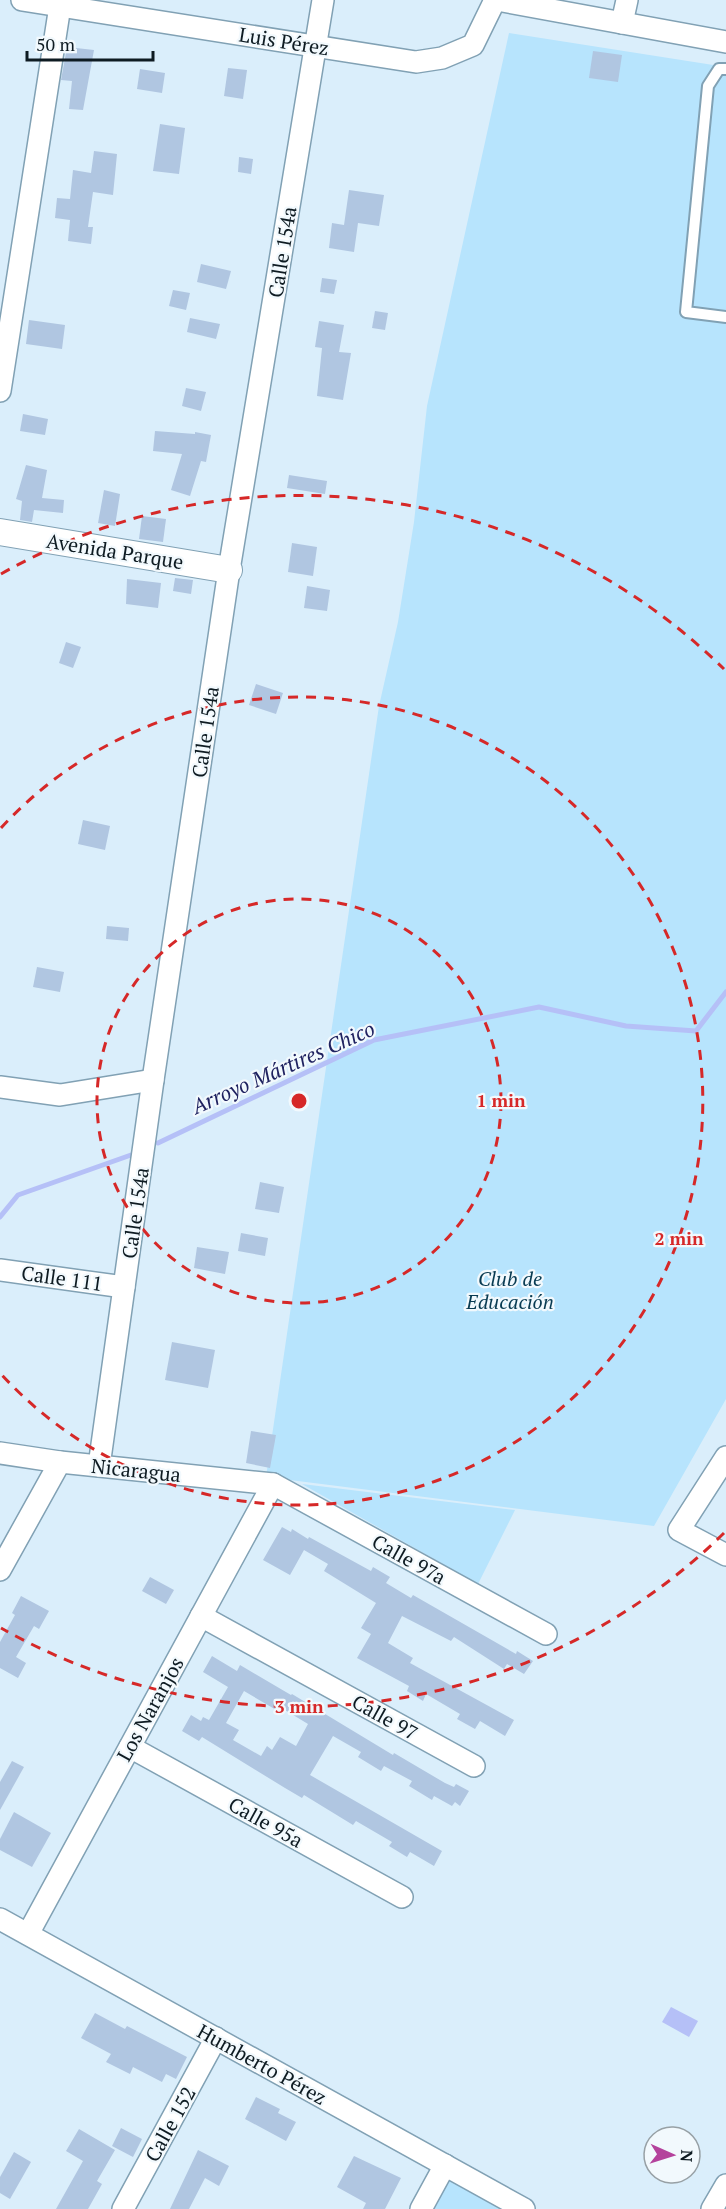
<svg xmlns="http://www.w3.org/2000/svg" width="726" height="2209" font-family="'PT Serif',serif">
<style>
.green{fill:#b7e4fd}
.water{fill:#b5c0f7}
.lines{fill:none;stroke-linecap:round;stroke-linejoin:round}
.stream{stroke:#b5c0f7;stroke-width:5}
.building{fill:#b0c6e1;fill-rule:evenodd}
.service-casing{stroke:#81a1b4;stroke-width:14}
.minor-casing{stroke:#81a1b4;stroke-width:24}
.tertiary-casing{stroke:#81a1b4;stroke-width:28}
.service{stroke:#fff;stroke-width:10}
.minor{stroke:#fff;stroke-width:21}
.tertiary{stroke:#fff;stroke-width:26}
.ring{fill:none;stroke:#d62828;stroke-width:3;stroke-dasharray:10 8}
.labels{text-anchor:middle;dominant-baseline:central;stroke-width:4.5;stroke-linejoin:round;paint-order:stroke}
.street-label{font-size:20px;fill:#0e1b22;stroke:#f2f9fd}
.park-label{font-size:20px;font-style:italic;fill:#083b52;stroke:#f2f9fd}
.water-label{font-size:21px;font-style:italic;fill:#1f2260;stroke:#f2f9fd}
.centre{fill:#d62828;stroke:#f2f9fd;stroke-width:3}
.ring-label{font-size:18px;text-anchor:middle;font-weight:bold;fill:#d62828;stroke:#f2f9fd;stroke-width:4.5;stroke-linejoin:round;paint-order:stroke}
</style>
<rect width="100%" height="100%" fill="#daeefb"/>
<g class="green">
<path d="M 509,33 L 726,67 L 726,1399 L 654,1526 L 266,1477 L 379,706 L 398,622 L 414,522 L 427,406 Z"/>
<path d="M 302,1484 L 515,1510 L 478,1584 Z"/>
<path d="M 449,2177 L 505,2209 L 431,2209 Z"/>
</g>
<path class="water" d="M 671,2007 L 698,2021 L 689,2037 L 662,2022 Z"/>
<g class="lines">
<g class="stream">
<path d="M 158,1143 L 374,1040 L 539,1007 L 626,1026 L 696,1031 L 726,992"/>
<path d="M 0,1217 L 18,1195 L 131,1155"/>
</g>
</g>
<g class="building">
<path d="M 67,47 L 94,50 L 83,110 L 69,109 L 72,81 L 61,80 Z"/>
<path d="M 593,51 L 622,55 L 618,82 L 589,78 Z"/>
<path d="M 228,68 L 247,70 L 243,99 L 224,96 Z"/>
<path d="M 140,69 L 165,73 L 162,93 L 137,89 Z"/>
<path d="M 160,124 L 185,128 L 179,174 L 153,171 Z"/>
<path d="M 94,151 L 117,154 L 113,195 L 93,192 L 88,227 L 93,227 L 91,244 L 68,241 L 70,220 L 55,218 L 57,198 L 70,199 L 73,170 L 91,173 Z"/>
<path d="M 239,157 L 253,159 L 251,174 L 238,172 Z"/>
<path d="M 349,190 L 384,195 L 379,226 L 358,223 L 354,252 L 329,248 L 332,223 L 344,225 Z"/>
<path d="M 201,264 L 231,271 L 226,289 L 197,282 Z"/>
<path d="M 322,278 L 337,280 L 334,294 L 320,292 Z"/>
<path d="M 173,290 L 190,293 L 186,310 L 169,306 Z"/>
<path d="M 375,311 L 388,313 L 385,330 L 372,328 Z"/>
<path d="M 190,318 L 220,324 L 216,339 L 187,332 Z"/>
<path d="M 29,320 L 65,325 L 62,349 L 26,344 Z"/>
<path d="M 319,321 L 344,325 L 339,352 L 351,353 L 343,400 L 317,396 L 322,348 L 315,347 Z"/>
<path d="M 186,388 L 206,392 L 201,411 L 182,406 Z"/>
<path d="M 23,414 L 48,419 L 45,435 L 20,431 Z"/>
<path d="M 155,431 L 195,434 L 195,432 L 211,435 L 206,462 L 201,461 L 190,496 L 171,490 L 182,454 L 153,451 Z"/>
<path d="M 26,465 L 47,470 L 42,498 L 64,500 L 63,513 L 34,510 L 32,522 L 20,520 L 22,501 L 16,499 Z"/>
<path d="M 289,475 L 327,481 L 325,494 L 287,488 Z"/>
<path d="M 104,490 L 120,494 L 115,526 L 98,523 Z"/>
<path d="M 142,516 L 166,519 L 163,542 L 139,539 Z"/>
<path d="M 292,543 L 317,547 L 313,576 L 288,572 Z"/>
<path d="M 175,578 L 193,580 L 191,594 L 173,591 Z"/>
<path d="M 127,579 L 161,583 L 158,608 L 126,604 Z"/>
<path d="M 307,586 L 330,590 L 327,611 L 304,608 Z"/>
<path d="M 66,642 L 81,647 L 73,668 L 59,663 Z"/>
<path d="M 256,684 L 283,693 L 276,714 L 249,705 Z"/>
<path d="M 83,820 L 110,826 L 105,850 L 78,844 Z"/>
<path d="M 107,926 L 129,928 L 128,941 L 106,939 Z"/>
<path d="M 37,967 L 64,972 L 60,992 L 33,987 Z"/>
<path d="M 260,1182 L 284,1187 L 279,1213 L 255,1209 Z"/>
<path d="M 241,1233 L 268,1238 L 265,1256 L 238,1251 Z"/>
<path d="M 197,1247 L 229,1252 L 225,1274 L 194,1268 Z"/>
<path d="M 172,1342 L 215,1350 L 208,1388 L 165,1380 Z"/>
<path d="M 251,1431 L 276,1435 L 270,1468 L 246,1463 Z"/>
<path d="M 282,1527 L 291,1532 L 292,1529 L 308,1539 L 309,1537 L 371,1571 L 373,1567 L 390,1577 L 386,1583 L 411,1598 L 413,1595 L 516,1654 L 517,1651 L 533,1661 L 524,1674 L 507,1664 L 504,1669 L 454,1637 L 451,1641 L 402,1616 L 388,1643 L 413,1658 L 410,1663 L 514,1720 L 505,1736 L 480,1721 L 475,1729 L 457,1719 L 460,1714 L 426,1694 L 423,1701 L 407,1691 L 409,1686 L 357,1658 L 371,1634 L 361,1628 L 376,1603 L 324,1571 L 328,1564 L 304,1550 L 290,1575 L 263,1560 Z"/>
<path d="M 150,1577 L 174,1590 L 166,1604 L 142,1591 Z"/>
<path d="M 21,1596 L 49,1611 L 39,1629 L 34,1626 L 16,1657 L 26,1663 L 18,1678 L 0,1668 L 0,1642 L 15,1615 L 12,1613 Z"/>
<path d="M 212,1656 L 237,1671 L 240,1665 L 291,1695 L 292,1694 L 393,1755 L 394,1753 L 445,1783 L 454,1787 L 456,1784 L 469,1791 L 460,1806 L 455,1802 L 452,1806 L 434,1796 L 432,1800 L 409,1786 L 412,1781 L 384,1766 L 381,1771 L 358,1757 L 361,1752 L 333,1736 L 310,1775 L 442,1851 L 434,1866 L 410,1852 L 407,1857 L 389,1846 L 392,1842 L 356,1821 L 353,1825 L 304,1795 L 302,1798 L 285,1788 L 202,1737 L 199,1741 L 182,1731 L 191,1715 L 201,1721 L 203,1717 L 209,1720 L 228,1687 L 203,1672 ZM 244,1691 L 278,1711 L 280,1707 L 308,1724 L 296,1746 L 280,1737 L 272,1750 L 267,1746 L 261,1756 L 233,1740 L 239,1730 L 226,1723 Z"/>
<path d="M 12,1761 L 24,1767 L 0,1810 L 0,1782 Z"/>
<path d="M 14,1812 L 51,1833 L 32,1867 L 0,1850 L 0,1839 Z"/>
<path d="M 95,2013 L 125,2029 L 127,2026 L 187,2057 L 176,2079 L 166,2074 L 162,2082 L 133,2067 L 130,2074 L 106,2062 L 111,2054 L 81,2038 Z"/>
<path d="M 256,2097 L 280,2109 L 278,2113 L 296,2122 L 286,2141 L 245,2119 Z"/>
<path d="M 121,2128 L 142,2139 L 133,2157 L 112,2146 Z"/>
<path d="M 79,2129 L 115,2150 L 97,2181 L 102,2184 L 88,2209 L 56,2209 L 83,2161 L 66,2151 Z"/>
<path d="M 198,2150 L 229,2166 L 219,2186 L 205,2178 L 189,2209 L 170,2209 Z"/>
<path d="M 14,2152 L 31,2162 L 10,2199 L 0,2193 L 0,2177 Z"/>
<path d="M 354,2156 L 401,2178 L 385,2209 L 363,2209 L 366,2203 L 337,2187 Z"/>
</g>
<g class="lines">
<defs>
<path id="service" d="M 726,69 L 719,69 L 708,86 L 686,312 L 726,317"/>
<g id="minor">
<path d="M 22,0 L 416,62 L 442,58 L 473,45 L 495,0"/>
<path d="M 497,0 L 726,42"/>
<path d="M 622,23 L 627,0"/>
<path d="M 0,391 L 60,6"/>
<path d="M 0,1087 L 60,1095 L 153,1080"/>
<path d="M 0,1270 L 124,1287"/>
<path d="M 0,1453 L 60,1462 L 273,1484 L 546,1634"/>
<path d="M 726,1457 L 679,1530 L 726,1555"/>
<path d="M 99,1466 L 153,1080 L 229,570 L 323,0"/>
<path d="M 0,1570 L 60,1462"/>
<path d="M 201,1616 L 474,1766"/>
<path d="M 130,1747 L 402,1897"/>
<path d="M 0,1919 L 524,2209"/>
<path d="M 28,1934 L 273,1484"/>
<path d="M 123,2209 L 216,2038"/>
<path d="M 421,2209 L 445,2165"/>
<path d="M 712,2209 L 726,2185"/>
</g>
<path id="tertiary" d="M 0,532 L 229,570"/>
</defs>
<use href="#service" class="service-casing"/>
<use href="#minor" class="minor-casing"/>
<use href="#tertiary" class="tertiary-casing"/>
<use href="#service" class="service"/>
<use href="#minor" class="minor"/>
<use href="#tertiary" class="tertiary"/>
</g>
<g class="ring">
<circle cx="299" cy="1101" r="202"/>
<path d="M1 828A404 404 0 1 1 1 1374"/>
<path d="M724 1533A606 606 0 0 1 1 1628M1 574A606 606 0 0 1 724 669"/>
</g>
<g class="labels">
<g class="street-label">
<text transform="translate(284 41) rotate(9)">Luis Pérez</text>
<text transform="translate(282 252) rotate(-81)">Calle 154a</text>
<text transform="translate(115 551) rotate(9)">Avenida Parque</text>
<text transform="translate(205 732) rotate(-82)">Calle 154a</text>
<text transform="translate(135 1213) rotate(-82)">Calle 154a</text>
<text transform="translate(62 1278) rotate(8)">Calle 111</text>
<text transform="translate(136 1470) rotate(6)">Nicaragua</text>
<text transform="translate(409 1559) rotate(29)">Calle 97a</text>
<text transform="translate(150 1709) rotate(-61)">Los Naranjos</text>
<text transform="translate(385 1717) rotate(29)">Calle 97</text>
<text transform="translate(266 1822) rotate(29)">Calle 95a</text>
<text transform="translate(262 2064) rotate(29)">Humberto Pérez</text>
<text transform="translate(170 2124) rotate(-61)">Calle 152</text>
</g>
<g class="park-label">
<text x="510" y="1278">Club de<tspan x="510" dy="23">Educación</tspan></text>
</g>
<g class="water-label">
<text transform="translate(283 1067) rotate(-24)">Arroyo Mártires Chico</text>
</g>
</g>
<circle cx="299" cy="1101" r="9" class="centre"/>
<g class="ring-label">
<text x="501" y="1107">1 min</text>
<text x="679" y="1245">2 min</text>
<text x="299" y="1713">3 min</text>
</g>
<g transform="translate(672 2155) rotate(93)"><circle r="28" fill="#f2f9fd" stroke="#97a0a5" stroke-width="1.5"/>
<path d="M0-4.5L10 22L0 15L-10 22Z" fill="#b4429c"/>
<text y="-9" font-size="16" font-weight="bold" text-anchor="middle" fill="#0e1b22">N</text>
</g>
<path d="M27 51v9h126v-9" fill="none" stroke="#0e1b22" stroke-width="3"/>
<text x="36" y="51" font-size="18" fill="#0e1b22" stroke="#f2f9fd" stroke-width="4.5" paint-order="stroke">50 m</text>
</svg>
